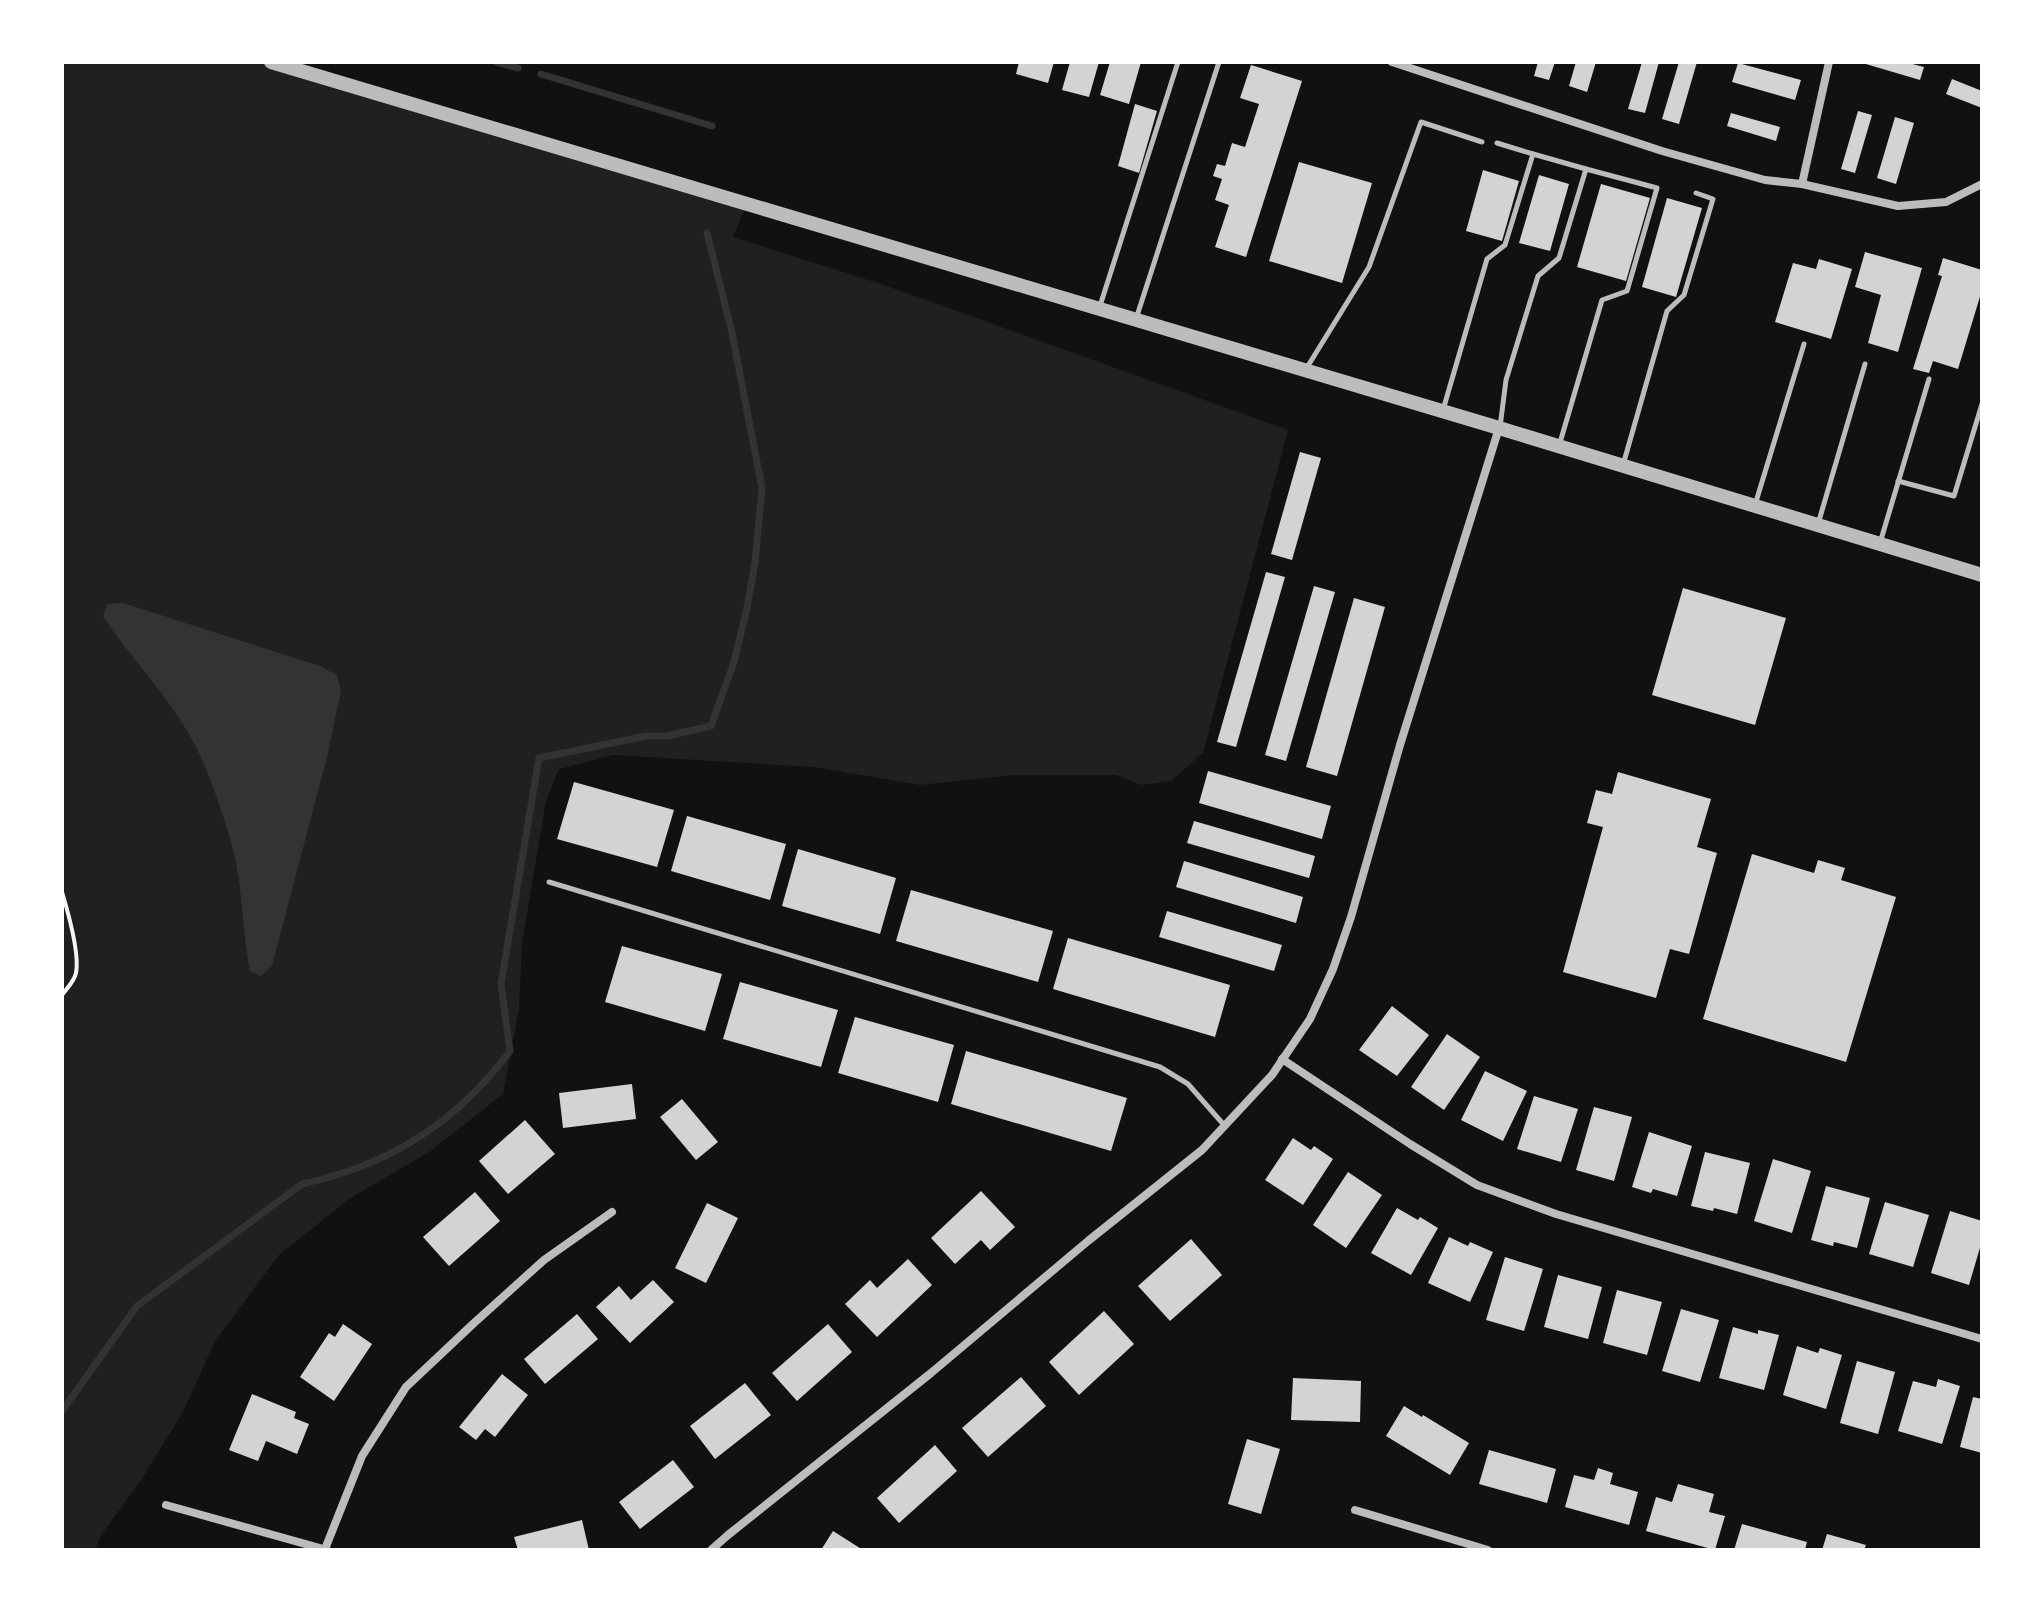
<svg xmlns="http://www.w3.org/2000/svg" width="2044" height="1612" font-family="'Nunito Sans',sans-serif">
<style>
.green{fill:#202020}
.water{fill:#333}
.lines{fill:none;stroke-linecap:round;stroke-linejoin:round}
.stream{stroke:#333;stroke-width:7}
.building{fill:#d3d3d3}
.path{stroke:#f5f5f5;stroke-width:4}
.service{stroke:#bcbcbc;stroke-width:5}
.minor{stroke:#bcbcbc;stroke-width:8}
.tertiary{stroke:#bcbcbc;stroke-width:14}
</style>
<rect width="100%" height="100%" fill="#111"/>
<path class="green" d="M 62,62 L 271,62 L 747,204 L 733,237 L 887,286 L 1288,430 L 1203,753 L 1171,781 L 1141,785 L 1116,775 L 1014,775 L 920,785 L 814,767 L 613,755 L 559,769 L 546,801 L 522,943 L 519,1009 L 503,1094 L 429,1152 L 349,1199 L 279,1255 L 215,1341 L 183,1412 L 141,1480 L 100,1537 L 96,1550 L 62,1550 Z"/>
<path class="water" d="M 123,603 L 320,666 L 337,675 L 341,691 L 327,757 L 272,966 L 261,976 L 250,971 C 244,941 243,910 239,880 C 234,842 214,786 198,751 C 174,701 133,662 103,616 L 107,604 Z"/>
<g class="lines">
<g class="stream">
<path d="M 496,62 L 518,68"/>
<path d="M 541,74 L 712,126"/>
<path d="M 62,1411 L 137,1306 L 302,1184 C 390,1165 456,1123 510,1051 L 501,984 L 539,758 L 646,736 L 667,736 L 711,726 L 734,662 L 746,613 L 755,563 L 762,488 L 732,333 L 707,233"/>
</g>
</g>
<g class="building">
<path d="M 1019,62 L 1054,62 L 1048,83 L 1016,74 Z"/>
<path d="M 1070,62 L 1099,62 L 1089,97 L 1062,90 Z"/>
<path d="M 1110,62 L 1141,62 L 1129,104 L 1100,95 Z"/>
<path d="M 1538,62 L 1555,62 L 1549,80 L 1534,76 Z"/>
<path d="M 1576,62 L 1596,62 L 1587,92 L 1569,86 Z"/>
<path d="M 1642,62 L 1659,62 L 1645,113 L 1628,109 Z"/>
<path d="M 1679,62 L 1697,62 L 1679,124 L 1662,119 Z"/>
<path d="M 1859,62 L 1905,62 L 1924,67 L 1920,80 Z"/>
<path d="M 1738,63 L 1801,80 L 1795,100 L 1732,82 Z"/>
<path d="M 1251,65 L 1302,81 L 1246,257 L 1215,247 L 1229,205 L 1215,200 L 1222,179 L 1213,176 L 1217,164 L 1225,166 L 1232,143 L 1245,147 L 1259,104 L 1240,98 Z"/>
<path d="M 1952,79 L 1982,91 L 1982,108 L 1946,94 Z"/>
<path d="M 1135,104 L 1157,111 L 1139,173 L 1118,166 Z"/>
<path d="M 1858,111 L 1872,115 L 1855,173 L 1841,169 Z"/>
<path d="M 1731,113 L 1780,127 L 1776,141 L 1727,126 Z"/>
<path d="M 1895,117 L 1914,123 L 1896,184 L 1877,178 Z"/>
<path d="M 1299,162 L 1372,183 L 1342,283 L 1269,261 Z"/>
<path d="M 1483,170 L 1519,181 L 1502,241 L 1466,231 Z"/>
<path d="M 1539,175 L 1569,184 L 1550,251 L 1519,243 Z"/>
<path d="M 1601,184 L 1650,198 L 1626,281 L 1577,267 Z"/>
<path d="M 1667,198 L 1702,208 L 1676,297 L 1642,287 Z"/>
<path d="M 1865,252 L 1922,268 L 1898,352 L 1868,343 L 1881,295 L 1855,287 Z"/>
<path d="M 1943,258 L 1982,270 L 1982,290 L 1958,369 L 1933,361 L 1929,373 L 1913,369 L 1942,276 L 1938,275 Z"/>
<path d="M 1819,259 L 1852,269 L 1831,339 L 1775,322 L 1793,263 L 1816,269 Z"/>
<path d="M 1300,452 L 1321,458 L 1292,560 L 1271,554 Z"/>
<path d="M 1266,572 L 1285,577 L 1236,747 L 1217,742 Z"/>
<path d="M 1314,586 L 1335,592 L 1286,761 L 1265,755 Z"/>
<path d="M 1683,588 L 1786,618 L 1755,725 L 1652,695 Z"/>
<path d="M 1354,598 L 1385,607 L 1337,776 L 1306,767 Z"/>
<path d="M 1208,771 L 1331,806 L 1322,839 L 1199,803 Z"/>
<path d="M 1618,772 L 1711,799 L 1697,847 L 1717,853 L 1689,954 L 1670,949 L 1656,998 L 1563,972 L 1603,827 L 1587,823 L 1596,790 L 1612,794 Z"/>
<path d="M 574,782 L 674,810 L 657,867 L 557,839 Z"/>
<path d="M 687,816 L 786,844 L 770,900 L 671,871 Z"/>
<path d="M 1194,821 L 1315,856 L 1309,878 L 1187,843 Z"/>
<path d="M 798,849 L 896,878 L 880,934 L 782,906 Z"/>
<path d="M 1752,854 L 1814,873 L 1818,860 L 1845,868 L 1841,880 L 1896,897 L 1846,1062 L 1703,1019 Z"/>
<path d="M 1184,861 L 1303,897 L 1296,923 L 1176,887 Z"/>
<path d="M 911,890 L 1053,931 L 1038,982 L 896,941 Z"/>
<path d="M 1167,911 L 1282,945 L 1274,971 L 1159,937 Z"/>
<path d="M 1068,938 L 1230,985 L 1215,1037 L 1053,989 Z"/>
<path d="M 622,946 L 722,974 L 705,1031 L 605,1002 Z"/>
<path d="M 740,982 L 838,1010 L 821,1067 L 723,1039 Z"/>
<path d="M 1392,1006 L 1429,1035 L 1397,1076 L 1359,1050 Z"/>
<path d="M 855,1017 L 954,1045 L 938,1102 L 838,1073 Z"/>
<path d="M 1447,1034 L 1480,1057 L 1444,1110 L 1411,1087 Z"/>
<path d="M 966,1051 L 1127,1098 L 1111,1151 L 951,1104 Z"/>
<path d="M 1485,1071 L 1527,1091 L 1503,1141 L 1461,1120 Z"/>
<path d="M 632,1084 L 636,1119 L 563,1128 L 559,1093 Z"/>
<path d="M 1534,1096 L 1578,1109 L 1561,1162 L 1517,1149 Z"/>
<path d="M 682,1099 L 718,1142 L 696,1160 L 660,1117 Z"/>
<path d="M 1594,1107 L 1632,1117 L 1614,1181 L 1576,1170 Z"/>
<path d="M 525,1120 L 555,1154 L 508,1194 L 479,1161 Z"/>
<path d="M 1649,1132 L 1692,1146 L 1677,1196 L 1653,1189 L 1651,1193 L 1632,1187 Z"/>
<path d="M 1293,1138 L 1311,1150 L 1314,1146 L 1333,1159 L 1303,1205 L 1265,1180 Z"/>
<path d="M 1705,1152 L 1750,1163 L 1737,1214 L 1714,1208 L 1713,1211 L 1691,1206 Z"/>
<path d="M 1773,1159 L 1811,1171 L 1792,1233 L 1754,1221 Z"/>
<path d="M 1348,1172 L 1382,1195 L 1346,1248 L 1313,1225 Z"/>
<path d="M 1826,1186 L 1870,1198 L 1857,1248 L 1834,1242 L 1833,1246 L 1811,1240 Z"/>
<path d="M 981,1191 L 1015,1227 L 990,1250 L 981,1240 L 955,1264 L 931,1238 Z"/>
<path d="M 475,1192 L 500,1221 L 449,1266 L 423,1237 Z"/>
<path d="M 1885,1202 L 1929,1215 L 1913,1267 L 1869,1254 Z"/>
<path d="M 707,1203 L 738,1218 L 706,1283 L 675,1268 Z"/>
<path d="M 1397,1208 L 1418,1220 L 1420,1217 L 1438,1228 L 1411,1275 L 1371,1253 Z"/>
<path d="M 1950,1211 L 1982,1221 L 1982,1241 L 1969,1285 L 1931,1273 Z"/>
<path d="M 1449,1237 L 1468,1246 L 1470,1242 L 1493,1252 L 1470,1302 L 1428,1283 Z"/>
<path d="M 1191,1239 L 1222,1275 L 1170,1321 L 1138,1286 Z"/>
<path d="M 1505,1257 L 1543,1269 L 1524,1331 L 1486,1320 Z"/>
<path d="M 908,1259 L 932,1285 L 877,1337 L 845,1304 L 870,1280 L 877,1288 Z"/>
<path d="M 1558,1275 L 1602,1287 L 1588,1339 L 1544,1327 Z"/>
<path d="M 653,1280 L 674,1302 L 630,1343 L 596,1307 L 619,1286 L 631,1300 Z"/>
<path d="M 1617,1290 L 1662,1302 L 1647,1355 L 1603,1343 Z"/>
<path d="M 1681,1309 L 1719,1320 L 1700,1382 L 1662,1371 Z"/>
<path d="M 1104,1311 L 1134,1344 L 1079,1395 L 1049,1362 Z"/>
<path d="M 577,1314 L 598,1339 L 545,1384 L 524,1359 Z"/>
<path d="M 343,1324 L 372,1344 L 334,1401 L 300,1377 L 329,1333 L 335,1337 Z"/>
<path d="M 828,1324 L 852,1352 L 797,1401 L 772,1373 Z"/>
<path d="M 1733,1327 L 1758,1334 L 1758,1330 L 1779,1335 L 1764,1390 L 1719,1378 Z"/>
<path d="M 1797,1346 L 1818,1353 L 1820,1348 L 1842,1355 L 1826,1409 L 1783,1395 Z"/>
<path d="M 1857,1361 L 1895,1372 L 1878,1434 L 1840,1423 Z"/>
<path d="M 502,1374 L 528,1395 L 495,1437 L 485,1429 L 476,1440 L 459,1427 Z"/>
<path d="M 1021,1377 L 1046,1406 L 988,1457 L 962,1428 Z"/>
<path d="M 1293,1378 L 1361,1381 L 1360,1422 L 1291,1420 Z"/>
<path d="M 1938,1379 L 1960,1386 L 1942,1444 L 1898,1431 L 1913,1381 L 1936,1387 Z"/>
<path d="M 745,1383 L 771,1415 L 715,1459 L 690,1426 Z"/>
<path d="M 252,1394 L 296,1412 L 294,1418 L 309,1424 L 297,1454 L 266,1441 L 258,1461 L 229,1450 Z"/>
<path d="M 1973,1397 L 1982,1399 L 1982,1453 L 1960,1447 Z"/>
<path d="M 1404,1406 L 1422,1417 L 1423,1415 L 1469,1443 L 1450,1475 L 1386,1436 Z"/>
<path d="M 1247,1439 L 1280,1449 L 1261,1514 L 1228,1504 Z"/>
<path d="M 935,1445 L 957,1471 L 899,1523 L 877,1498 Z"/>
<path d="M 1489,1450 L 1556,1469 L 1547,1503 L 1479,1484 Z"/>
<path d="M 673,1460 L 694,1487 L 640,1529 L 619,1502 Z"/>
<path d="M 1598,1468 L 1613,1473 L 1610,1484 L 1638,1492 L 1629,1525 L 1565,1507 L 1574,1475 L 1594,1480 Z"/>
<path d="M 1678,1484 L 1714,1494 L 1709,1512 L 1725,1516 L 1715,1550 L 1646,1531 L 1656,1497 L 1672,1502 Z"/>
<path d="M 582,1520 L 589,1550 L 518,1550 L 514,1537 Z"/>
<path d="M 1742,1524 L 1807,1542 L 1805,1550 L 1734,1550 Z"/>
<path d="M 833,1531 L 863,1550 L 821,1550 Z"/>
<path d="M 1827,1534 L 1866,1545 L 1864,1550 L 1822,1550 Z"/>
</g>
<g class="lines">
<path class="path" d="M 62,892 C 68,912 80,953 76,973 C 74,982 67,988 62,995"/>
<g class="service">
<path d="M 1497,143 L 1533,154"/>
<path d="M 1099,309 L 1178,62"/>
<path d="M 1136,319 L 1219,62"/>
<path d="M 1306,369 L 1369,267 L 1421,122 L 1482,142"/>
<path d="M 1443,410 L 1487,259 L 1505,245 L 1533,154 L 1586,169"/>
<path d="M 1500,427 L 1506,380 L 1538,276 L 1559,258 L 1586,169 L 1657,188 L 1627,291 L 1602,300 L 1559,446"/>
<path d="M 1623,465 L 1667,311 L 1684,295 L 1713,199 L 1696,193"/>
<path d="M 1898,481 L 1954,496 L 1982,404"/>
<path d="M 1755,505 L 1804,344"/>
<path d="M 1818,524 L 1865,364"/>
<path d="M 1880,543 L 1929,379"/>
<path d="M 549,882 L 1160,1067 L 1188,1084 L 1224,1125"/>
</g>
<g class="minor">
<path d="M 1392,62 L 1662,151 L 1765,180 L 1802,184 L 1898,206 L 1946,202 L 1982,184"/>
<path d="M 1802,184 L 1829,62"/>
<path d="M 1282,1059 L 1410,1144 L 1477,1185 L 1556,1214 L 1982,1339"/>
<path d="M 166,1505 L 327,1550"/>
<path d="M 1355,1510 L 1488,1550"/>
<path d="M 325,1549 L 362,1456 L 406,1387 L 474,1323 L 544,1260 L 612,1212"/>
<path d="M 711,1550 L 728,1535 L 931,1373 L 1088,1241 L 1202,1150 L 1272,1075 L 1310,1019 L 1333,969 L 1351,917 L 1400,745 L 1499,428"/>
</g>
<path class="tertiary" d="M 271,62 L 1499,428 L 1982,575"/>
</g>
<rect width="2044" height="1612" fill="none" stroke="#ffffff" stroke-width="128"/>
</svg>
